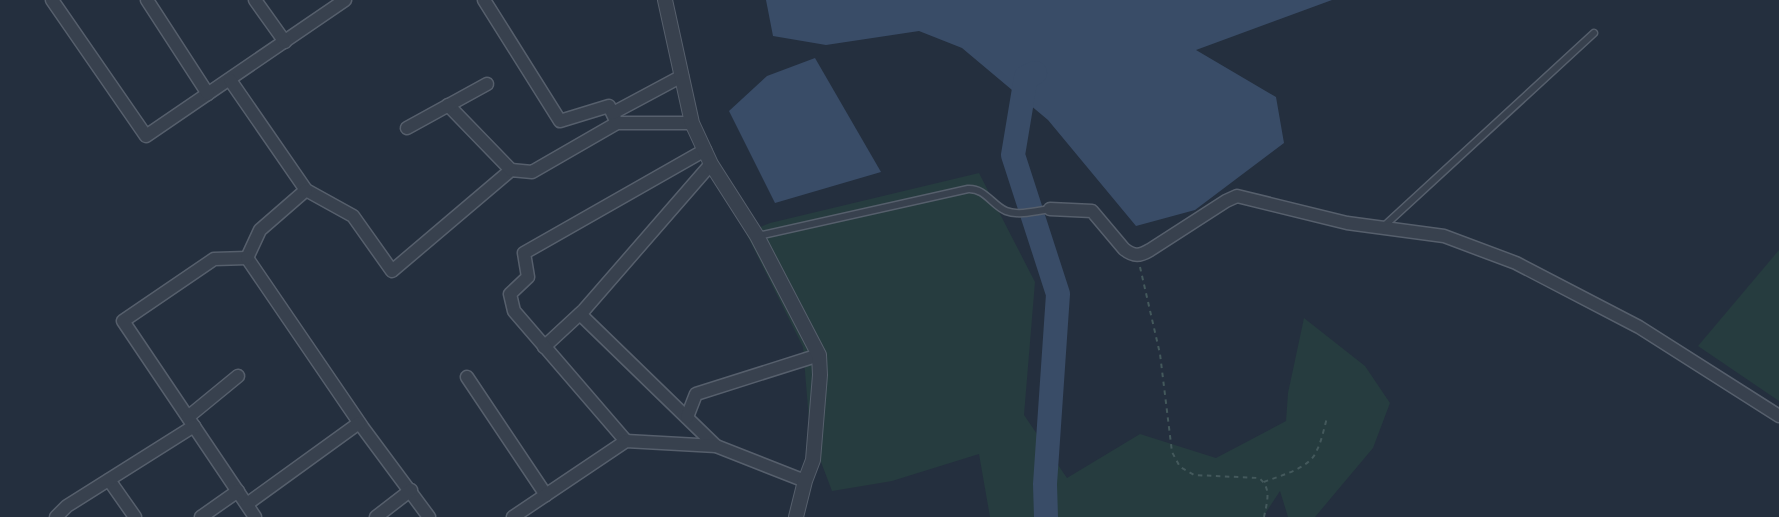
<svg xmlns="http://www.w3.org/2000/svg" width="1779" height="517" font-family="Barlow,sans-serif">
<style>
.green{fill:#263c3f}
.water{fill:#394c67}
.lines{fill:none;stroke-linecap:round;stroke-linejoin:round}
.river{stroke:#394c67;stroke-width:24}
.service-casing{stroke:#565f6c;stroke-width:9}
.minor-casing{stroke:#565f6c;stroke-width:15}
.tertiary-casing{stroke:#565f6c;stroke-width:16}
.path{stroke:#44595c;stroke-width:2;stroke-dasharray:4.5 4.5;stroke-linecap:butt}
.service{stroke:#38414e;stroke-width:6}
.minor{stroke:#38414e;stroke-width:12}
.tertiary{stroke:#38414e;stroke-width:14}
</style>
<rect width="100%" height="100%" fill="#242f3e"/>
<g class="green">
<path d="M 979,173 L 1035,282 L 1024,415 L 1067,478 L 1140,434 L 1216,458 L 1286,421 L 1288,393 L 1304,318 L 1365,366 L 1390,403 L 1373,448 L 1315,517 L 1288,517 L 1280,491 L 1263,517 L 990,517 L 979,454 L 892,481 L 832,491 L 810,433 L 803,347 L 746,233 L 770,223 Z"/>
<path d="M 1779,250 L 1779,401 L 1698,346 Z"/>
</g>
<g class="water">
<path d="M 766,0 L 1332,0 L 1196,50 L 1276,97 L 1284,143 L 1195,210 L 1136,226 L 1048,120 L 962,48 L 919,31 L 826,45 L 773,36 Z"/>
<path d="M 815,58 L 881,172 L 775,203 L 729,111 L 767,76 Z"/>
</g>
<g class="lines">
<path class="river" d="M 1035,73 L 1026,77 L 1013,155 L 1058,294 L 1045,484 L 1046,517"/>
<defs>
<g id="service">
<path d="M 1383,227 L 1594,33"/>
<path d="M 758,236 L 968,189 C 985,188 992,205 1006,211 C 1018,216 1037,211 1050,209"/>
</g>
<g id="minor">
<path d="M 52,0 L 146,136 L 345,0"/>
<path d="M 147,0 L 208,94"/>
<path d="M 255,0 L 285,42"/>
<path d="M 484,0 L 560,121 L 609,106 L 617,123"/>
<path d="M 230,80 L 306,190 L 353,216 L 392,271 L 511,170 L 532,172 L 617,123 L 692,123"/>
<path d="M 448,105 L 511,170"/>
<path d="M 613,113 L 682,76"/>
<path d="M 407,128 L 487,84"/>
<path d="M 1050,209 L 1092,211 L 1124,249 C 1134,257 1140,256 1150,250 L 1226,201 L 1237,196 L 1347,223 L 1444,236 L 1516,263 L 1639,327 L 1779,416"/>
<path d="M 247,258 L 214,259 L 123,321 L 255,517"/>
<path d="M 247,258 L 363,428 L 429,517"/>
<path d="M 247,258 L 260,230 L 306,190"/>
<path d="M 580,314 L 716,446"/>
<path d="M 544,347 L 584,310 L 711,164"/>
<path d="M 467,377 L 546,495"/>
<path d="M 188,417 L 238,376"/>
<path d="M 687,417 L 696,394 L 819,355"/>
<path d="M 626,441 L 514,311 L 510,294 L 528,277 L 524,253 L 705,150"/>
<path d="M 109,480 L 135,517"/>
<path d="M 247,504 L 359,423"/>
<path d="M 56,517 L 67,506 L 194,426"/>
<path d="M 201,517 L 238,491"/>
<path d="M 376,517 L 411,490"/>
<path d="M 513,517 L 626,441 L 716,446 L 805,481"/>
</g>
<path id="tertiary" d="M 665,0 L 692,123 L 711,164 L 757,236 L 819,355 L 820,375 L 813,460 L 805,481 L 796,517"/>
</defs>
<use href="#service" class="service-casing"/>
<use href="#minor" class="minor-casing"/>
<use href="#tertiary" class="tertiary-casing"/>
<g class="path">
<path d="M 1140,267 L 1160,354 L 1172,452 L 1180,467 L 1194,475 L 1259,478 C 1272,488 1267,502 1264,517"/>
<path d="M 1264,482 C 1281,475 1310,469 1317,450 C 1322,440 1324,428 1327,418"/>
</g>
<use href="#service" class="service"/>
<use href="#minor" class="minor"/>
<use href="#tertiary" class="tertiary"/>
</g>
</svg>
